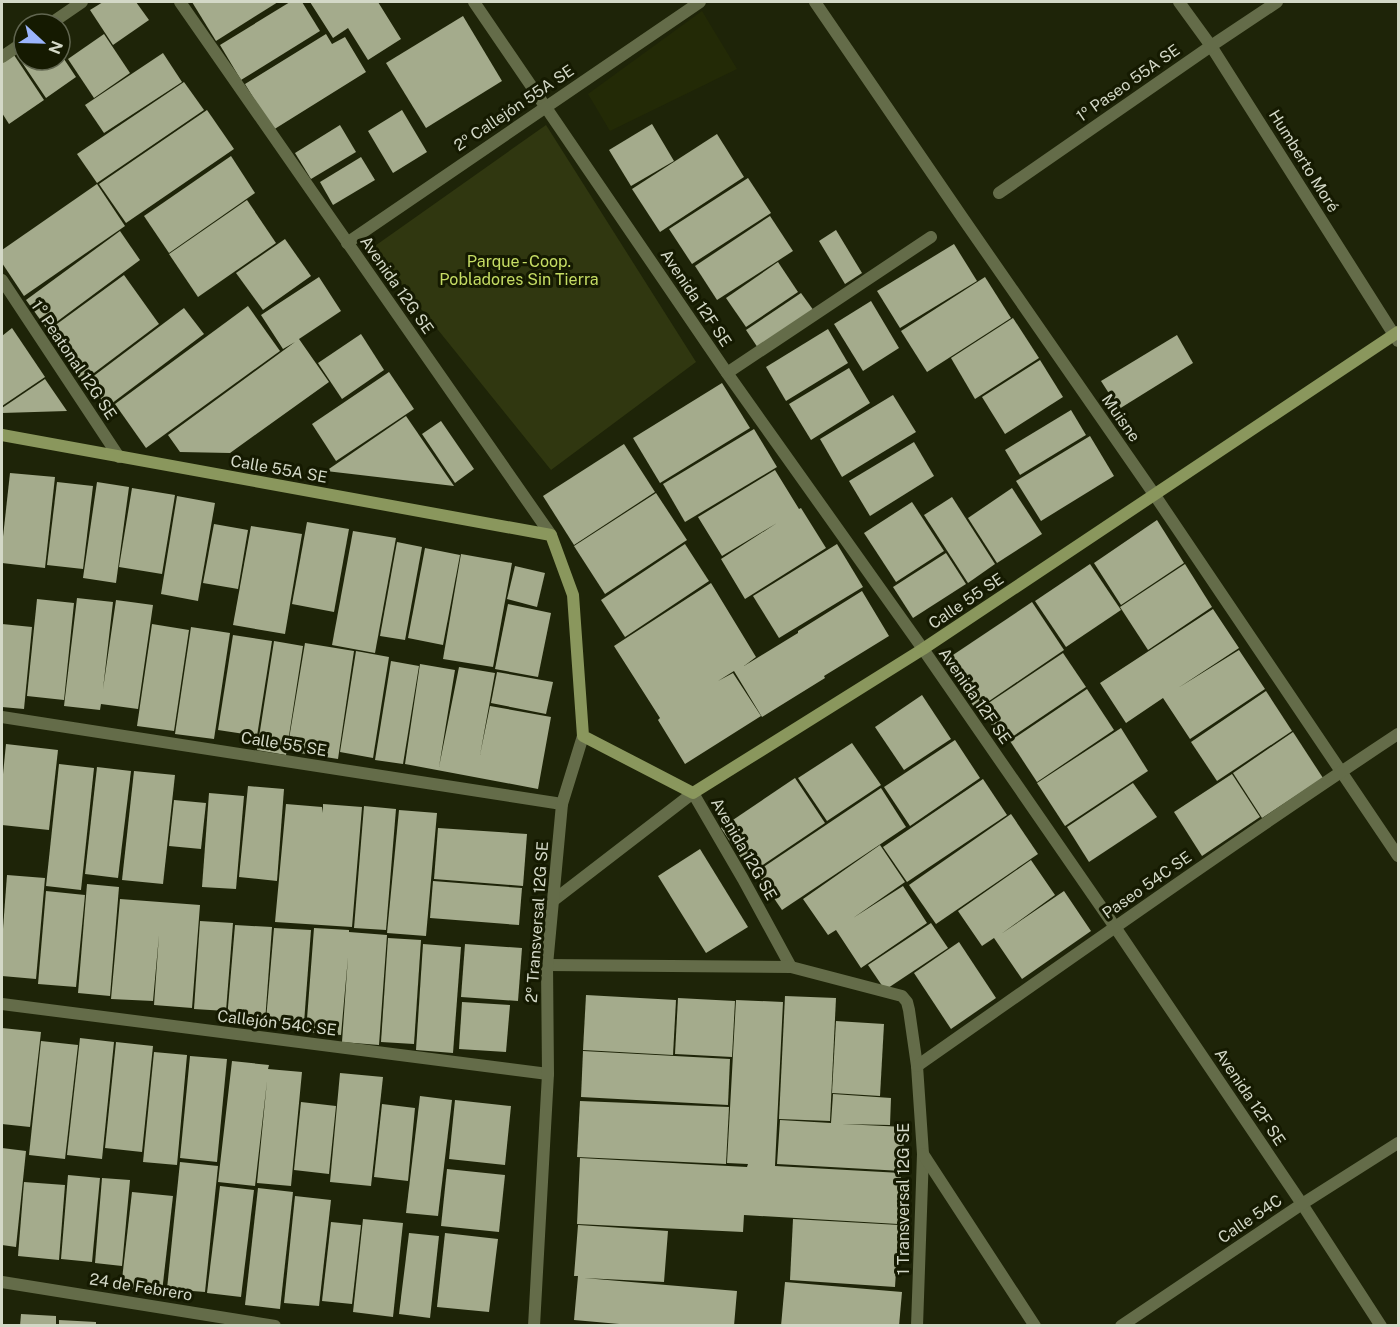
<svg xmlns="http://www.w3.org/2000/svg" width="1400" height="1327" font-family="'Public Sans',sans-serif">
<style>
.built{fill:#232a06}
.green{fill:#303710}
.building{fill:#a4ab8c}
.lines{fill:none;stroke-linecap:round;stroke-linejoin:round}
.street{stroke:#646c49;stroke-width:12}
.secondary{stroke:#8a975d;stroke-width:12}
.labels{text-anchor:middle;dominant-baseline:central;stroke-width:6;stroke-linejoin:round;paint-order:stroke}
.street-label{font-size:16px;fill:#d3d8c7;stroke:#151a01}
.park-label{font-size:16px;fill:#c6dd64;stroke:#151a01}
</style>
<rect width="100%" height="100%" fill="#1e2408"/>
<path class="built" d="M 702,11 L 737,69 L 610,131 L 588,94 Z"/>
<path class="green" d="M 546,125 L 696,362 L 551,470 L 372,248 Z"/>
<g class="building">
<path d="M 103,2 L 136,2 L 149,20 L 113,45 L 90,10 Z"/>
<path d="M 192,2 L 278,2 L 216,41 Z"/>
<path d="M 290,2 L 302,2 L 320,31 L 241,80 L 220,45 Z"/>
<path d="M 310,2 L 378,2 L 401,39 L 368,60 L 348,28 L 333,38 Z"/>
<path d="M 463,16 L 502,81 L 426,128 L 386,63 Z"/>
<path d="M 104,34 L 130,73 L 94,98 L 68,59 Z"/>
<path d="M 326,34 L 332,44 L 345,37 L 366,72 L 273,130 L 245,84 Z"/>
<path d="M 60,53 L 76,77 L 46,98 L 19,58 L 24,55 L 24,60 L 60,60 Z"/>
<path d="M 163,53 L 182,82 L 104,133 L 85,105 Z"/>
<path d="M 14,55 L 44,100 L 9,124 L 2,113 L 2,63 Z"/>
<path d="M 184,82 L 204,110 L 97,183 L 77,154 Z"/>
<path d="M 207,110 L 234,149 L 126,223 L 99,184 Z"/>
<path d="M 402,110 L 427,152 L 393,173 L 368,131 Z"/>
<path d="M 652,124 L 674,161 L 631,186 L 609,150 Z"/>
<path d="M 340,125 L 356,152 L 311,179 L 295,153 Z"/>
<path d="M 717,134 L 744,177 L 660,232 L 632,189 Z"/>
<path d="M 231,156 L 255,193 L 169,253 L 144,216 Z"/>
<path d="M 361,157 L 375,180 L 333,205 L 320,182 Z"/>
<path d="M 748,178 L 771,213 L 692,264 L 669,229 Z"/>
<path d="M 97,184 L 125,226 L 24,296 L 2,263 L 2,250 Z"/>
<path d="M 247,200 L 276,243 L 198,297 L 169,254 Z"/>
<path d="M 770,216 L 793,251 L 717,300 L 695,266 Z"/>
<path d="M 836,230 L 862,273 L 845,284 L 819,241 Z"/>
<path d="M 120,231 L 140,260 L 47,329 L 26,300 Z"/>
<path d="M 285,239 L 311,276 L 263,310 L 236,273 Z"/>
<path d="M 954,244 L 977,281 L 900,328 L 877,291 Z"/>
<path d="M 778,262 L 798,292 L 746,327 L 726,298 Z"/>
<path d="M 124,275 L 159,324 L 82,382 L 46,332 Z"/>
<path d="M 319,277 L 341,311 L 299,339 L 329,382 L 230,453 L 180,452 L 168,435 L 295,342 L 283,349 L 261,315 Z"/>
<path d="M 985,277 L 1011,318 L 927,372 L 901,331 Z"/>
<path d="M 801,293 L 814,311 L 758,348 L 746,330 Z"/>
<path d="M 871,301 L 899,348 L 863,371 L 834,324 Z"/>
<path d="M 248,306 L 280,351 L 146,448 L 115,404 Z"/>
<path d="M 184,308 L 204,334 L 107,407 L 87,381 Z"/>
<path d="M 1013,318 L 1039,358 L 975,399 L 951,358 Z"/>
<path d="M 12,328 L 45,377 L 2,406 L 2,336 Z"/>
<path d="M 828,329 L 848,363 L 786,401 L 766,367 Z"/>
<path d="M 361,334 L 384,370 L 342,399 L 318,363 Z"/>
<path d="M 1177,335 L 1193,363 L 1119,409 L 1101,381 Z"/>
<path d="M 1040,360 L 1063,397 L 1005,434 L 982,397 Z"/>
<path d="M 849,368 L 870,403 L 811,440 L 789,404 Z"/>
<path d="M 389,372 L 414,409 L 336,461 L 312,424 Z"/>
<path d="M 45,379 L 67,411 L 2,413 L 2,408 Z"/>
<path d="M 722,383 L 750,428 L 660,483 L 633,438 Z"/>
<path d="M 893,395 L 916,432 L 842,477 L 820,439 Z"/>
<path d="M 1071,410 L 1086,435 L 1020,475 L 1005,450 Z"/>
<path d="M 406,416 L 454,486 L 326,471 Z"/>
<path d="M 441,421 L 474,469 L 455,483 L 422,434 Z"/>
<path d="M 754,429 L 777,467 L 685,522 L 663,484 Z"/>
<path d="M 1090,436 L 1114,476 L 1041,521 L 1016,481 Z"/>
<path d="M 914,442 L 934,476 L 870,516 L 849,481 Z"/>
<path d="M 624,444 L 655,492 L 574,545 L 543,496 Z"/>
<path d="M 775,470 L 799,509 L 801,508 L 826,548 L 745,599 L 721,559 L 777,523 L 722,556 L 698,517 Z"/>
<path d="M 10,473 L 55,477 L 45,568 L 2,563 L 2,546 Z"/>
<path d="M 57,482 L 93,486 L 83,569 L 47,565 Z"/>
<path d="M 97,482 L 129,487 L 116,583 L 83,578 Z"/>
<path d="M 132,488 L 175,495 L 162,574 L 119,567 Z"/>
<path d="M 1012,488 L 1042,534 L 997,563 L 968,518 Z"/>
<path d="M 656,493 L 687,540 L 605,594 L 574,546 Z"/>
<path d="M 177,496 L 215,503 L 198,601 L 161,594 Z"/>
<path d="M 952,497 L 995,564 L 968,583 L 924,515 Z"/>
<path d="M 912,502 L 944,551 L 896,582 L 864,533 Z"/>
<path d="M 1157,520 L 1184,563 L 1121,605 L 1094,563 Z"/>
<path d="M 307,522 L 349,529 L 334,612 L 292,604 Z"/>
<path d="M 214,524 L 248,530 L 238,589 L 203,583 Z"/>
<path d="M 251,526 L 302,534 L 285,634 L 233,625 Z"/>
<path d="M 353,531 L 396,538 L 375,653 L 332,645 Z"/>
<path d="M 397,542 L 422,547 L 405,640 L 380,636 Z"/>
<path d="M 685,544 L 709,581 L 625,637 L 601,600 Z"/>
<path d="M 837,544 L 863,587 L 779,638 L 753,596 Z"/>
<path d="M 425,548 L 460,555 L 443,645 L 408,638 Z"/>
<path d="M 946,553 L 966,584 L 913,618 L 893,587 Z"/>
<path d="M 461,554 L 512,563 L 493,667 L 443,659 Z"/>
<path d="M 1090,564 L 1121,610 L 1066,647 L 1035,601 Z"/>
<path d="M 1185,564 L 1212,607 L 1148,650 L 1120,607 Z"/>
<path d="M 515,566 L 545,573 L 537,607 L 507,599 Z"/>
<path d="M 711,583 L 756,657 L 744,666 L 798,633 L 798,631 L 862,591 L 889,636 L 824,676 L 825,678 L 762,717 L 734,671 L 718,681 L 733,673 L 761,716 L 685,764 L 658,720 L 660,718 L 614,646 Z"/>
<path d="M 77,598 L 113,602 L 103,689 L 116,600 L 153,605 L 138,709 L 101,704 L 100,710 L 64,706 Z"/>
<path d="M 37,599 L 74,603 L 64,700 L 27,696 Z"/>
<path d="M 1032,602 L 1064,650 L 976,710 L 944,661 Z"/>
<path d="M 508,604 L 551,613 L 538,677 L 495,669 Z"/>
<path d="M 1213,609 L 1239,648 L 1178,688 L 1239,650 L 1265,689 L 1190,739 L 1163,698 L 1126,723 L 1100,683 Z"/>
<path d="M 2,624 L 32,627 L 24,709 L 2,707 Z"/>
<path d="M 152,624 L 189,630 L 174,731 L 137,726 Z"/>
<path d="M 191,627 L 230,633 L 214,739 L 175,734 Z"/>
<path d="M 233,635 L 272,641 L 257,736 L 218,730 Z"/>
<path d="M 274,641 L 303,646 L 286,755 L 257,750 Z"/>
<path d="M 305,643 L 354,651 L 338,759 L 287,751 Z"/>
<path d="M 356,651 L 389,657 L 373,758 L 340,752 Z"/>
<path d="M 1063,653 L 1086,687 L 1003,743 L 981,708 Z"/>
<path d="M 391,661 L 419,666 L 403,764 L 375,760 Z"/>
<path d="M 420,664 L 455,670 L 439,767 L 459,667 L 495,673 L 480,755 L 490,706 L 551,717 L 538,789 L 405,764 Z"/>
<path d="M 497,672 L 553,682 L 546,714 L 491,703 Z"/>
<path d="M 1087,689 L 1114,730 L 1037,782 L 1010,741 Z"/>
<path d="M 1266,691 L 1292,731 L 1217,781 L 1191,742 Z"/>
<path d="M 922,695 L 951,739 L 904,770 L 875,727 Z"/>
<path d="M 1121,728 L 1148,771 L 1065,826 L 1037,783 Z"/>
<path d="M 1293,732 L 1323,778 L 1262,818 L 1233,773 Z"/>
<path d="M 955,740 L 980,778 L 910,826 L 884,787 Z"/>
<path d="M 852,743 L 881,785 L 827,821 L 798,778 Z"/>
<path d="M 6,744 L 58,750 L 49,830 L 2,825 L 2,784 Z"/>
<path d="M 59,764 L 94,768 L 81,890 L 46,886 Z"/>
<path d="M 97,767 L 131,771 L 118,878 L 85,874 Z"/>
<path d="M 134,771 L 175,775 L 163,884 L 122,880 Z"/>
<path d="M 1232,774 L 1260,817 L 1202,856 L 1174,812 Z"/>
<path d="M 795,778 L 825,823 L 751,873 L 721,828 Z"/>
<path d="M 983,779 L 1007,815 L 907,882 L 883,847 Z"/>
<path d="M 1133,783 L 1157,817 L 1089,862 L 1067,827 Z"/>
<path d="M 248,786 L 284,789 L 277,881 L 239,877 Z"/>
<path d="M 881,788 L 906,827 L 782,910 L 756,872 Z"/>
<path d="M 209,793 L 244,796 L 236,889 L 202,887 Z"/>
<path d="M 174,800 L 206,803 L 201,849 L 169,846 Z"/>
<path d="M 286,804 L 322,807 L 323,813 L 323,804 L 362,807 L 352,927 L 275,922 Z"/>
<path d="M 364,806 L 396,809 L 386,930 L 354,928 Z"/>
<path d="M 399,810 L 437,813 L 426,936 L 387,933 Z"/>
<path d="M 1011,814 L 1038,854 L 936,924 L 909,885 Z"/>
<path d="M 438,828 L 527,834 L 523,886 L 434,879 Z"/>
<path d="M 880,845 L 905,882 L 853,918 L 903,886 L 927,923 L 861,968 L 836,930 L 828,935 L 803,899 Z"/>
<path d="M 700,849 L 748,927 L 706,953 L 658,876 Z"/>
<path d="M 1031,860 L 1055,895 L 1001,934 L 1064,891 L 1091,931 L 1022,979 L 994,938 L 982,946 L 958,911 Z"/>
<path d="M 7,875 L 45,878 L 36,979 L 2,976 L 2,942 Z"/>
<path d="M 433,881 L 522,888 L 519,925 L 430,918 Z"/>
<path d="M 87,884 L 119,887 L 110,996 L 78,993 Z"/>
<path d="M 46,891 L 85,895 L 76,987 L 38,984 Z"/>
<path d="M 120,899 L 200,905 L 192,1008 L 154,1005 L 159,935 L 153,1001 L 111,999 Z"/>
<path d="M 200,921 L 233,923 L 226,1011 L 194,1009 Z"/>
<path d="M 931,923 L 948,948 L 885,990 L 868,965 Z"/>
<path d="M 235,925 L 272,927 L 265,1022 L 227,1019 Z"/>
<path d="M 274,928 L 311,930 L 304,1023 L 266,1020 Z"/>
<path d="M 314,928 L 349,930 L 349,932 L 387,935 L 379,1045 L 342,1042 L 348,957 L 341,1035 L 306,1032 Z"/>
<path d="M 388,938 L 421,940 L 414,1044 L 381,1042 Z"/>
<path d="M 959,942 L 996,998 L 951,1029 L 914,973 Z"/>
<path d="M 423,944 L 461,947 L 453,1053 L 416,1050 Z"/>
<path d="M 465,944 L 522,948 L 518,1001 L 461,997 Z"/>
<path d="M 586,995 L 676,1000 L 673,1055 L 583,1050 Z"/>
<path d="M 785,996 L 836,998 L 830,1121 L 779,1119 Z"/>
<path d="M 678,998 L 735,1001 L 732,1057 L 675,1054 Z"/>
<path d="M 736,1000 L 783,1002 L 775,1166 L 901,1173 L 898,1224 L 744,1215 L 743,1232 L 577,1224 L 580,1158 L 747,1167 L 748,1164 L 727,1163 Z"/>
<path d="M 462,1002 L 510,1005 L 506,1052 L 459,1049 Z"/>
<path d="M 836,1021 L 884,1024 L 880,1096 L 832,1093 Z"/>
<path d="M 2,1028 L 41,1032 L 30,1127 L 2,1124 Z"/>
<path d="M 80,1038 L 114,1042 L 102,1159 L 67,1155 Z"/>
<path d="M 41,1041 L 78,1045 L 65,1159 L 29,1155 Z"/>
<path d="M 116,1042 L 153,1046 L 142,1152 L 105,1148 Z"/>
<path d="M 583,1051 L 730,1059 L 728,1105 L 581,1097 Z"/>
<path d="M 154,1052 L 187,1055 L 177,1165 L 143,1162 Z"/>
<path d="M 190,1056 L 227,1059 L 217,1162 L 180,1158 Z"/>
<path d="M 232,1061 L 269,1065 L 268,1069 L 302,1072 L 291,1186 L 257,1183 L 267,1081 L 255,1186 L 218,1182 Z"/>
<path d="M 340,1073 L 383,1077 L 371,1186 L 330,1182 Z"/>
<path d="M 833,1094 L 891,1098 L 890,1125 L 842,1124 L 905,1127 L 902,1171 L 777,1164 L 780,1120 L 831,1123 Z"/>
<path d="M 420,1096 L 452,1100 L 438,1216 L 406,1213 Z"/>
<path d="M 455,1100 L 511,1106 L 505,1165 L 449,1159 Z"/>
<path d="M 580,1101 L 729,1107 L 726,1164 L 577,1157 Z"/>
<path d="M 301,1102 L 336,1106 L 329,1174 L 294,1170 Z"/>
<path d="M 382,1104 L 415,1108 L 408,1181 L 374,1177 Z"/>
<path d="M 2,1148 L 26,1151 L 16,1247 L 2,1245 Z"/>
<path d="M 180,1162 L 218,1166 L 205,1292 L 167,1289 Z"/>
<path d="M 447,1169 L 505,1175 L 499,1232 L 441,1226 Z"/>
<path d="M 68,1175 L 100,1178 L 92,1262 L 61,1259 Z"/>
<path d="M 102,1178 L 130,1180 L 122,1266 L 95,1263 Z"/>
<path d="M 24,1182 L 65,1185 L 59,1260 L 18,1256 Z"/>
<path d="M 220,1186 L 254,1190 L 241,1297 L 207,1293 Z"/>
<path d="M 258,1188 L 293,1192 L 280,1309 L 245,1305 Z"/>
<path d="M 132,1192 L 173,1196 L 162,1292 L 121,1288 Z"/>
<path d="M 295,1196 L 331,1200 L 319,1306 L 284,1303 Z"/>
<path d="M 363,1219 L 403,1223 L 393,1317 L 353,1312 Z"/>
<path d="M 793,1219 L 899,1225 L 895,1287 L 790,1280 Z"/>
<path d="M 331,1222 L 361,1225 L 352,1304 L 322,1301 Z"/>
<path d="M 578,1225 L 668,1231 L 664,1282 L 584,1278 L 737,1291 L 734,1326 L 642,1326 L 574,1320 L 578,1276 L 574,1276 Z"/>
<path d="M 409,1233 L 439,1236 L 430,1318 L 399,1314 Z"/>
<path d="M 445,1233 L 498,1239 L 489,1312 L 437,1307 Z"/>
<path d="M 785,1282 L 902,1292 L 899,1326 L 781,1326 Z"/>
<path d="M 21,1314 L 56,1316 L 56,1326 L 20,1326 Z"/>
<path d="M 59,1320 L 96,1322 L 96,1326 L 59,1326 Z"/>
</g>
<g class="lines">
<g class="street">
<path d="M 180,2 L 551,535"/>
<path d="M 474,2 L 727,373 L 923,649 L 1115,927 L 1302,1204 L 1381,1326"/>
<path d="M 815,2 L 962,217 L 1154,494 L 1398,856"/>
<path d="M 1179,2 L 1211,46 L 1398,341"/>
<path d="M 50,24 L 82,2"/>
<path d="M 2,57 L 24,42"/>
<path d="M 999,193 L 1211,46 L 1277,2"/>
<path d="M 347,243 L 700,2"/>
<path d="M 2,280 L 119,457"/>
<path d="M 727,373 L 931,237"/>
<path d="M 2,717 L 562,804"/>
<path d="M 554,900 L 693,793 L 743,879 L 791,967"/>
<path d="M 547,965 L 791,967 L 902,996 L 907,1002 L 909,1010 L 917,1066 L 923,1154 L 917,1326"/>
<path d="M 2,1004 L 548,1074"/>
<path d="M 917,1066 C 1077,954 1236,841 1398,734"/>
<path d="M 923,1154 L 1035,1326"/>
<path d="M 2,1282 L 275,1326"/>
<path d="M 534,1326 L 548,1074 L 547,965 L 562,804 L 583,736"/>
<path d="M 1121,1326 L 1302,1204 L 1398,1143"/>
</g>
<path class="secondary" d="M 2,435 L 551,535 L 573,595 L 583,736 L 693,793 L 923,649 L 1398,332"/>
</g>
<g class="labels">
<g class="street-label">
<text transform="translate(1128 83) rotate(-35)">1º Paseo 55A SE</text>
<text transform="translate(514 108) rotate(-34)">2º Callejón 55A SE</text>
<text transform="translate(1304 161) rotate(58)">Humberto Moré</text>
<text transform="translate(397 285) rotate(55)">Avenida 12G SE</text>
<text transform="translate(696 298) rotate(56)">Avenida 12F SE</text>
<text transform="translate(74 360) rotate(56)">1° Peatonal 12G SE</text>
<text transform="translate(1121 418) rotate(55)">Muisne</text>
<text transform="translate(279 469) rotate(10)">Calle 55A SE</text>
<text transform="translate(966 601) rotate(-34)">Calle 55 SE</text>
<text transform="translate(975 696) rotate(55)">Avenida 12F SE</text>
<text transform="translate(284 744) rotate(9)">Calle 55 SE</text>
<text transform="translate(744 849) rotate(60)">Avenida 12G SE</text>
<text transform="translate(1147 885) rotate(-35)">Paseo 54C SE</text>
<text transform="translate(537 922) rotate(-86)">2º Transversal 12G SE</text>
<text transform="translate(277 1023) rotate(7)">Callejón 54C SE</text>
<text transform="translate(1250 1097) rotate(56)">Avenida 12F SE</text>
<text transform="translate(903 1199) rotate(-90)">1 Transversal 12G SE</text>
<text transform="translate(1250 1219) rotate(-34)">Calle 54C</text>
<text transform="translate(141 1287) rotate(9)">24 de Febrero</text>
</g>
<g class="park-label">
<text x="519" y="261">Parque - Coop.<tspan x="519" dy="18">Pobladores Sin Tierra</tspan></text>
</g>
</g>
<rect width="1400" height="1327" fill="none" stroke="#d3d8c7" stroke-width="6"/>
<g transform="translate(42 42) rotate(112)"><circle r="28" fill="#151a01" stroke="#616650" stroke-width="1.5"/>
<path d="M0-4.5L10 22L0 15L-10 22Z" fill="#9bb5fd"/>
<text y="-9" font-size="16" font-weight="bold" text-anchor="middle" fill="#d3d8c7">N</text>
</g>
</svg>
